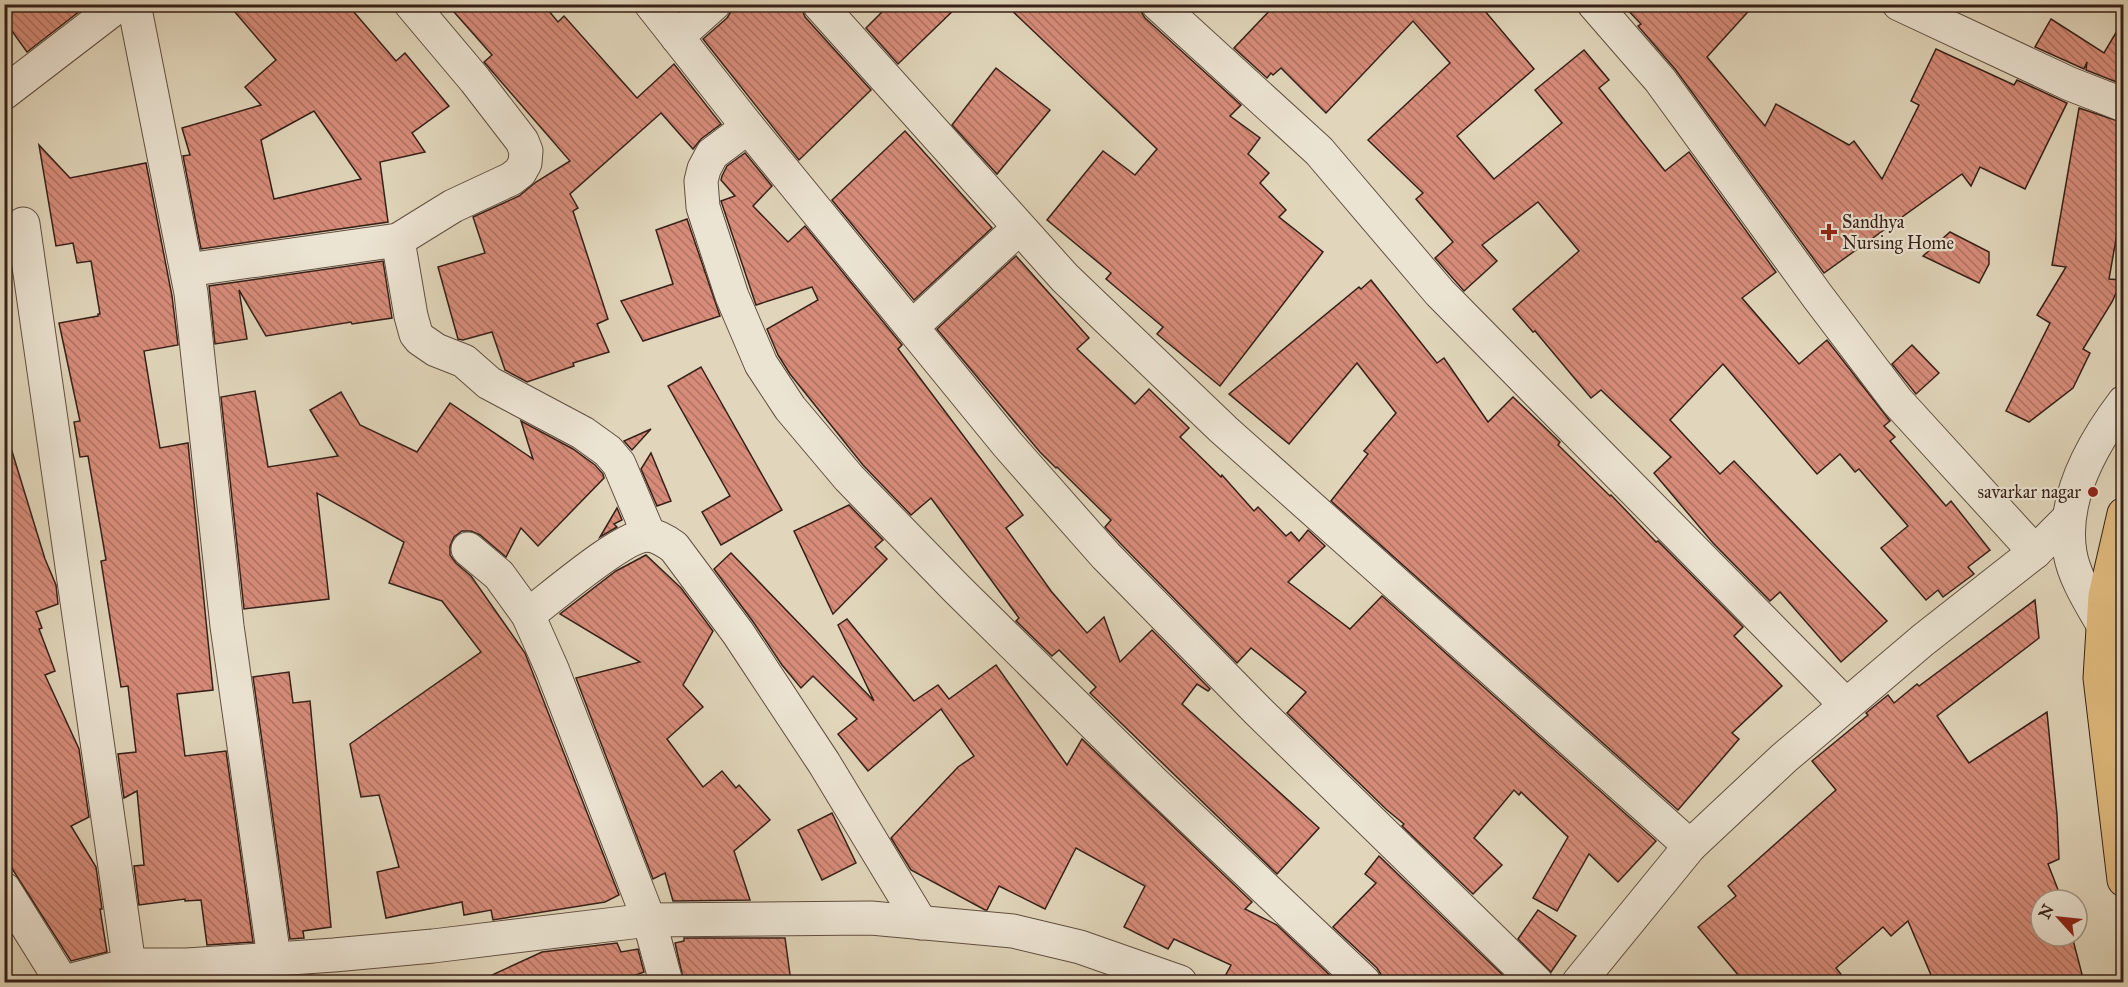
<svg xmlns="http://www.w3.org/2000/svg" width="2128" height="987" font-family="'IM FELL Great Primer',serif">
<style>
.building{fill:url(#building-back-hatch);stroke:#362018;stroke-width:1.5;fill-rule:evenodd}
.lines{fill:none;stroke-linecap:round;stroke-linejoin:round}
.minor-casing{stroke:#614e41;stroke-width:35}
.highway-casing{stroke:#362018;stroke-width:35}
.minor{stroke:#ece4d3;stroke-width:33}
.highway{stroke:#e0bb7e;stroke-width:33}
.poi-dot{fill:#8f2418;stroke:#ece4d3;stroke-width:2}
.labels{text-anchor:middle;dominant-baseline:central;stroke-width:4.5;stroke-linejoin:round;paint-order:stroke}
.poi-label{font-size:18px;fill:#362018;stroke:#ece4d3;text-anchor:start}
</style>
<defs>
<pattern id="building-back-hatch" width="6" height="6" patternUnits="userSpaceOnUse" patternTransform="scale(1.5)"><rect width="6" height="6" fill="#d78c7a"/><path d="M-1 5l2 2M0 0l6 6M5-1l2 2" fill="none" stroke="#af7263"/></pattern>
</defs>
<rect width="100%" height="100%" fill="#e1d6bb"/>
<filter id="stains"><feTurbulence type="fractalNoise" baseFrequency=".00333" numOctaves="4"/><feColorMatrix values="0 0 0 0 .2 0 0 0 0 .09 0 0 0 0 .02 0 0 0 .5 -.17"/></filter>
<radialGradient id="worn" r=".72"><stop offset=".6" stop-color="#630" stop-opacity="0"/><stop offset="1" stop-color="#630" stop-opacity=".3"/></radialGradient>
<g class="building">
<path d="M 4,4 L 89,4 L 27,52 L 4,20 Z"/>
<path d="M 228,4 L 347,4 L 396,61 L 405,53 L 449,106 L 412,133 L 425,152 L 380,162 L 388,222 L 201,249 L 183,156 L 190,155 L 182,128 L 261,105 L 245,87 L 276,60 ZM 314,111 L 361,179 L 274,199 L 261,140 Z"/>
<path d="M 447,4 L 543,4 L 558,22 L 564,16 L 637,98 L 674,64 L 721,124 L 701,139 L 693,149 L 661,113 L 570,194 L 578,208 L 573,211 L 608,319 L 597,324 L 609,352 L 573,363 L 574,366 L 527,382 L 505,370 L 492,332 L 463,340 L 458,339 L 438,267 L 485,253 L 473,217 L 519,196 L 536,182 L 570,161 L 484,62 L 492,55 Z"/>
<path d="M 732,4 L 800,4 L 805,17 L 871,90 L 799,160 L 703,39 L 727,18 L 732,10 Z"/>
<path d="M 890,4 L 960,4 L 898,64 L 866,28 Z"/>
<path d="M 1005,4 L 1140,4 L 1140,10 L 1145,18 L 1241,105 L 1230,116 L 1260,138 L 1248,154 L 1269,173 L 1260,183 L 1286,210 L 1279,217 L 1323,252 L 1220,386 L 1157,334 L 1163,327 L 1106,279 L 1111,273 L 1047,220 L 1103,151 L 1135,175 L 1157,149 Z"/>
<path d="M 1276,4 L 1479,4 L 1534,69 L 1457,136 L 1494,179 L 1562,123 L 1535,90 L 1584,50 L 1609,80 L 1599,88 L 1665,171 L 1689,152 L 1776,272 L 1742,298 L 1799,364 L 1827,340 L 1890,421 L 1884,426 L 1895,437 L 1890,441 L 1946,506 L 1951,501 L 1990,550 L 1968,567 L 1974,574 L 1943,597 L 1938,590 L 1926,600 L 1881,548 L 1908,526 L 1859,469 L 1855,472 L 1840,454 L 1817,474 L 1723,364 L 1670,420 L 1720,474 L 1734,461 L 1887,621 L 1841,662 L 1780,592 L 1770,601 L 1713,543 L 1654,473 L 1671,457 L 1601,390 L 1591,398 L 1535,331 L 1533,332 L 1513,309 L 1579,251 L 1538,202 L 1482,245 L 1497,261 L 1464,291 L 1435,258 L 1453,242 L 1416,199 L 1423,193 L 1368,140 L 1450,63 L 1413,21 L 1326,113 L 1281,68 L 1273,75 L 1271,73 L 1267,78 L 1234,48 Z"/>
<path d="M 1622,4 L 1755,4 L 1707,57 L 1765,126 L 1776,104 L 1849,145 L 1854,141 L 1882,179 L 1919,105 L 1911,101 L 1936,49 L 2014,85 L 2017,80 L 2067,103 L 2025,189 L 1980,167 L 1971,186 L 1962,174 L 1824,273 L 1675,69 L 1638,26 L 1641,24 Z"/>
<path d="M 2051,19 L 2104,53 L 2124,19 L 2124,85 L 2086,70 L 2087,62 L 2084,69 L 2035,47 Z"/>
<path d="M 996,68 L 1050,110 L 997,174 L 952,125 Z"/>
<path d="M 2079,108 L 2124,123 L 2124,194 L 2109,279 L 2122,280 L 2112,302 L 2083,349 L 2090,353 L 2073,388 L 2029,422 L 2006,411 L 2050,323 L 2037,315 L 2066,267 L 2052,265 Z"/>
<path d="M 905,131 L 992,228 L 914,300 L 832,200 Z"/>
<path d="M 39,145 L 70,178 L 146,163 L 172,296 L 178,345 L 144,351 L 160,448 L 188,443 L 213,690 L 177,694 L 185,756 L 226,751 L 253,942 L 207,945 L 201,900 L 185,901 L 185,899 L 139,905 L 134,866 L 144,865 L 137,791 L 124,798 L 118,754 L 136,752 L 128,686 L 121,687 L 101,561 L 106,560 L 88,456 L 80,457 L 74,422 L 80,421 L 59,323 L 98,316 L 98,314 L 100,314 L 91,261 L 77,263 L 73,243 L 56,246 Z"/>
<path d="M 745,153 L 772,186 L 753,206 L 788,242 L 805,226 L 902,345 L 898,349 L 1023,515 L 1006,528 L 1051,591 L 1087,633 L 1104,617 L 1120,662 L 1152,630 L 1210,689 L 1208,691 L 1197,684 L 1182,704 L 1319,828 L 1277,874 L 1090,693 L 1096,687 L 1059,650 L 1052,656 L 1016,621 L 1019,618 L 931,498 L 911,515 L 863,465 L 790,374 L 778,355 L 767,329 L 818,300 L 812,287 L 756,305 L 721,201 L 735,196 L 721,180 L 722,176 L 727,166 Z"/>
<path d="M 687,219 L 720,316 L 643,341 L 621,301 L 673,284 L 656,230 Z"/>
<path d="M 1950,232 L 1989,252 L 1989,264 L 1979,283 L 1923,256 Z"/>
<path d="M 1016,256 L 1089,338 L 1077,349 L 1135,404 L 1149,389 L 1189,428 L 1180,437 L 1221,477 L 1222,475 L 1254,511 L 1258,507 L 1286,536 L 1291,532 L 1299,541 L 1308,530 L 1325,546 L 1288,582 L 1350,629 L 1382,596 L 1656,841 L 1618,882 L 1589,854 L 1557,911 L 1533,898 L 1568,837 L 1521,792 L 1519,795 L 1514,790 L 1474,838 L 1502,865 L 1473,894 L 1402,826 L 1404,824 L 1387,810 L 1287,713 L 1306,692 L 1251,648 L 1237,663 L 1120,543 L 1105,527 L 1111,520 L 1057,467 L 1056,468 L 1040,452 L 937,329 Z"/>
<path d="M 383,261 L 392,318 L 352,324 L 351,322 L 266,336 L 239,290 L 247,339 L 215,344 L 209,286 Z"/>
<path d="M 1371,280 L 1437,363 L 1444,358 L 1488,422 L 1513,397 L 1560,442 L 1558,445 L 1610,496 L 1611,495 L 1656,542 L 1658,541 L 1743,627 L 1734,636 L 1782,686 L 1732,733 L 1739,739 L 1678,810 L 1331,501 L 1368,454 L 1364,451 L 1396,413 L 1357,363 L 1289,444 L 1229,394 L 1359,287 L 1361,289 Z"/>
<path d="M 1912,345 L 1939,373 L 1916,394 L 1892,364 Z"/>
<path d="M 701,367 L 782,510 L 721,545 L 702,512 L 730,496 L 668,386 Z"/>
<path d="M 255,391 L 268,467 L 338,456 L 310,410 L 341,392 L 360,425 L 417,452 L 450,403 L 533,459 L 521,421 L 573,449 L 595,465 L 603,474 L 604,478 L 538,546 L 521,528 L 506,557 L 480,535 L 471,531 L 462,531 L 454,537 L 450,546 L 450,555 L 456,563 L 471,576 L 525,653 L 619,895 L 605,902 L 493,920 L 491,910 L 464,915 L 462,902 L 386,918 L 377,872 L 399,867 L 379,795 L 361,797 L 350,744 L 481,652 L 442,601 L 389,583 L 404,542 L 317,493 L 329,599 L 244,609 L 221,397 Z"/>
<path d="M 651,429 L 632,450 L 624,441 Z"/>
<path d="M 11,448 L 45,559 L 56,585 L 58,604 L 36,612 L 42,628 L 39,629 L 55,671 L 45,675 L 79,749 L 89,817 L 71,826 L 96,867 L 102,909 L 100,909 L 107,952 L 71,961 L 4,856 L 4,449 Z"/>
<path d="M 651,453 L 671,501 L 657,506 L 641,469 Z"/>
<path d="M 849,505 L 883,540 L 875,547 L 887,559 L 833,614 L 794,531 Z"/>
<path d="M 617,508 L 622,520 L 614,524 L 617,527 L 600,537 Z"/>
<path d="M 731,553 L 874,701 L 838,625 L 847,619 L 914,701 L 938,685 L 949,699 L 996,665 L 1067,765 L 1082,739 L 1252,902 L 1245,909 L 1277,925 L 1337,982 L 1222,982 L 1231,965 L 1174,939 L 1168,949 L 1124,927 L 1145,886 L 1076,848 L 1045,909 L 999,886 L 987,910 L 985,910 L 911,870 L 891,838 L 958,767 L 974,756 L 941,709 L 868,771 L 838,734 L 857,719 L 813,676 L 801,688 L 782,665 L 754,623 L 714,569 Z"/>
<path d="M 646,555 L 681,588 L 713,631 L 683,685 L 703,707 L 667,739 L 703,787 L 722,771 L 736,788 L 739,785 L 770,820 L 734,851 L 750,900 L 673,901 L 665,873 L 653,879 L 576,678 L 640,662 L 560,614 L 616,571 Z"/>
<path d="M 2035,600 L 2039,638 L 1937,716 L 1969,763 L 2047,712 L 2057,815 L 2059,859 L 2048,864 L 2062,900 L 2041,900 L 2041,936 L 2072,936 L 2084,982 L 1934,982 L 1908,921 L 1891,936 L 1883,927 L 1836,968 L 1847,982 L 1744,982 L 1698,927 L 1736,896 L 1728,886 L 1836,790 L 1812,761 L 1868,715 L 1866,713 L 1888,695 L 1894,703 L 1917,684 L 1919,686 Z"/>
<path d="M 289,672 L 293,703 L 310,701 L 331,927 L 303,931 L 304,938 L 290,939 L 253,677 Z"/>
<path d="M 832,813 L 856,863 L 822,880 L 798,830 Z"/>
<path d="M 1379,856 L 1510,982 L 1382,982 L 1382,976 L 1377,968 L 1333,927 L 1376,883 L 1365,874 Z"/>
<path d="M 1538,910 L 1576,936 L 1551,972 L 1518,939 Z"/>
<path d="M 684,938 L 785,938 L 791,982 L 684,982 L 675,943 L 684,941 Z"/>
<path d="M 617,943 L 621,952 L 638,949 L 644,972 L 617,982 L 477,982 L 542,952 Z"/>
<path d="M 312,975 L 314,982 L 211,982 Z"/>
</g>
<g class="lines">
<defs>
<g id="minor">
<path d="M 134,4 L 191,293 L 227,626 L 274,958"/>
<path d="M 651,4 L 748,127 L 1008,445 L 1106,556 L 1258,711 L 1536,982"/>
<path d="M 819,4 L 1065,278 L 1224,430 L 1690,846"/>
<path d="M 1158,4 L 1319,151 L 1440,293 L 1846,705"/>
<path d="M 1594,4 L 1660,80 L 1818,297 L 1897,401 L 2035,552"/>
<path d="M 1899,4 L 2070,84 L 2124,105"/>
<path d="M 677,37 L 714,4"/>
<path d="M 4,93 L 120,4"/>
<path d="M 748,127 L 712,154 L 704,169 L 701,181 L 703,207 L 732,296 L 761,364 L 790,408 L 849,478 L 957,589 L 1153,782 L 1364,982"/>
<path d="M 23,224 L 129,965"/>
<path d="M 398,240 L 411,316 L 416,334 L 420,339 L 436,350 L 464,361 L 489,383 L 583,433 L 608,451 L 619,464 L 649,535"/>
<path d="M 187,270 L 398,240 L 453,206 L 511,179 L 520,172 L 525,163 L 526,151 L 522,141 L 475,80 L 411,4"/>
<path d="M 912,327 L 1019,228"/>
<path d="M 468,549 L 499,575 L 528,615 L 552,669 L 649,920 L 666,982"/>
<path d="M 528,615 C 551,598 624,534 649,535 C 658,536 667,542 674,547 L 738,633 L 824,763 L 921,923"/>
<path d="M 2102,623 C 2090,602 2074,577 2070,553 C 2061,498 2092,444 2124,402"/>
<path d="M 4,889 L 62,982"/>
<path d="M 65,982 L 129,965 L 187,965 L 334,955 L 433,946 L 649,920 L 871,918 L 1013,931 L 1080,947 L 1180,982"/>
<path d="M 1579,982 L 1690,846 L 1784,758 L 1923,640 L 2035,552 L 2068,519"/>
</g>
<path id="highway" d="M 2124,514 L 2105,596 L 2100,678 L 2124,880"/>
</defs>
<use href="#minor" class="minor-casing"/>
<use href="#highway" class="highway-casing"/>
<use href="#minor" class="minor"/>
<use href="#highway" class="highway"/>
</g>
<g class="poi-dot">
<path d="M1826 223h6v6h6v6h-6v6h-6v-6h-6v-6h6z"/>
<circle cx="2093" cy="492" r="6"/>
</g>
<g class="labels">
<g class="poi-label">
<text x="1842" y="222">Sandhya<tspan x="1842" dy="21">Nursing Home</tspan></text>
<text x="2081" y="492" text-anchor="end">savarkar nagar</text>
</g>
</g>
<rect width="2128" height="987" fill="none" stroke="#e1d6bb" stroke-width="24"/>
<rect x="6" y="6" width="2116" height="975" fill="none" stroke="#362018" stroke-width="3"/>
<rect x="12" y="12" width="2104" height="963" fill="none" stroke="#362018" stroke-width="1.5"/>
<g transform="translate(2059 918) rotate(297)"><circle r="28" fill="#ece4d3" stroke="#a39688" stroke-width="1.5"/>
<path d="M0-4.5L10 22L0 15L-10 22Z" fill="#8f2418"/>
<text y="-9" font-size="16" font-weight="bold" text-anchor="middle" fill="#362018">N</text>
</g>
<rect width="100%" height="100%" filter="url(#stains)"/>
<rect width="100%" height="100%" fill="url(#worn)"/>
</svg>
